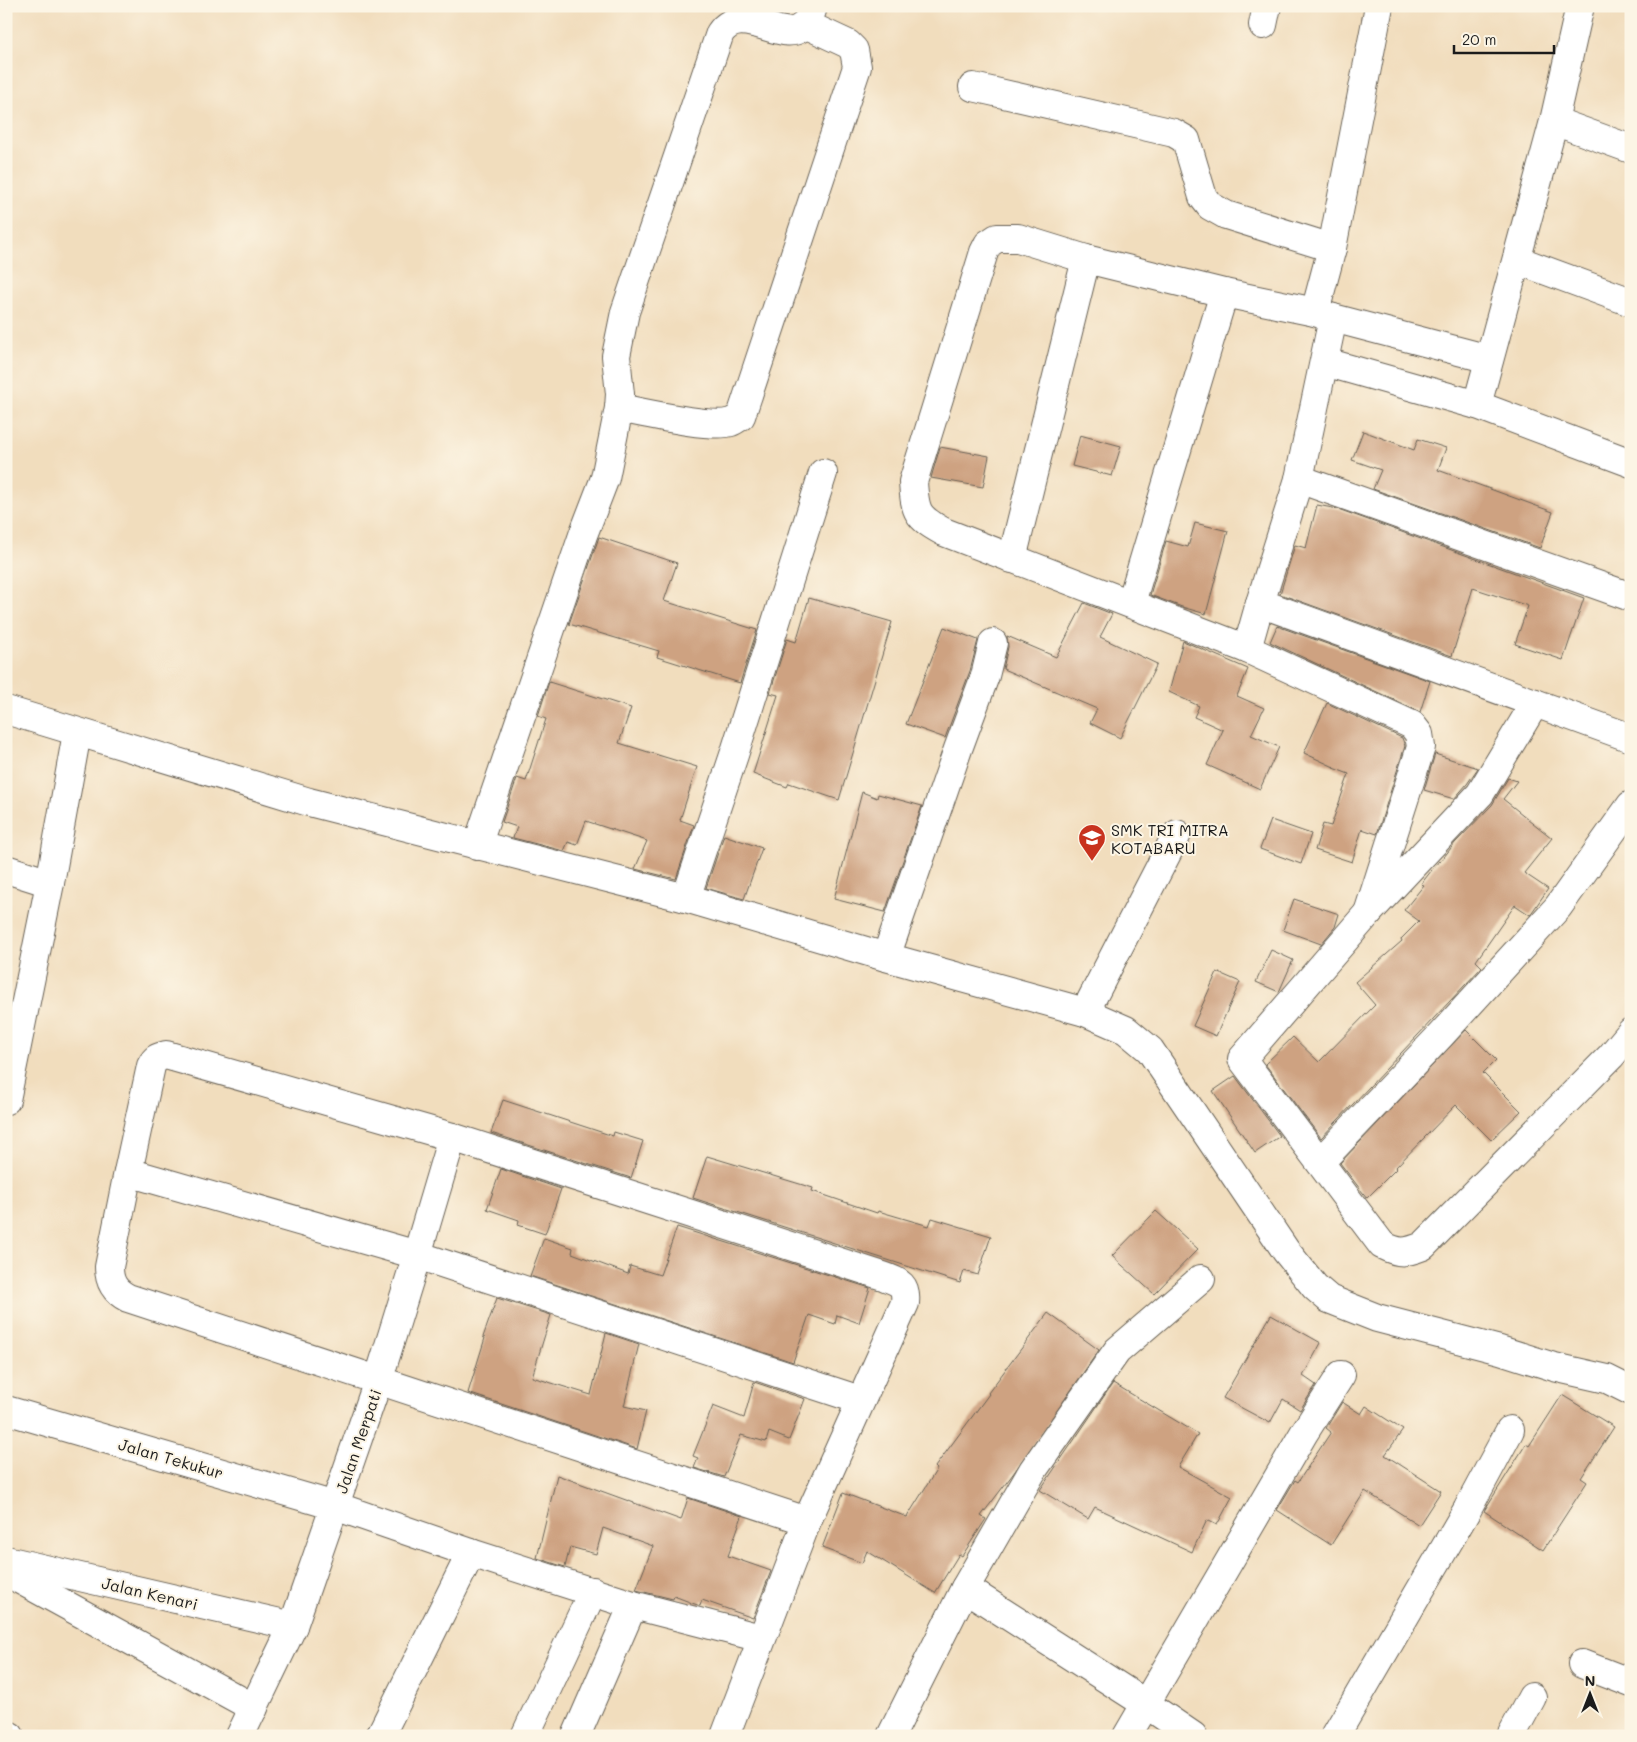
<svg xmlns="http://www.w3.org/2000/svg" width="1637" height="1742" font-family="Mali,sans-serif">
<style>
.building{fill:#cea281}
.lines{fill:none;stroke-linecap:round;stroke-linejoin:round}
.minor-casing{stroke:#676054;stroke-width:30}
.minor{stroke:#fff;stroke-width:28}
.labels{text-anchor:middle;dominant-baseline:central;stroke-width:4;stroke-linejoin:round;paint-order:stroke}
.poi-label{font-size:16px;fill:#1c1c1c;stroke:#fcf5e5;text-anchor:start}
.street-label{font-size:16px;fill:#1c1c1c;stroke:#fcf5e5}
</style>
<rect width="100%" height="100%" fill="#fcf5e5"/>
<filter id="ink" filterUnits="userSpaceOnUse"><feTurbulence type="fractalNoise" baseFrequency=".02" numOctaves="2"/><feDisplacementMap in="SourceGraphic" scale="10" xChannelSelector="R" yChannelSelector="G"/><feConvolveMatrix kernelMatrix="1 2 1 2 8 2 1 2 1" color-interpolation-filters="sRGB"/></filter>
<filter id="wash" filterUnits="userSpaceOnUse"><feTurbulence type="fractalNoise" baseFrequency=".0096" numOctaves="4" result="noise"/><feDisplacementMap in="SourceGraphic" scale="20" xChannelSelector="R" yChannelSelector="G"/><feGaussianBlur stdDeviation="1.12" result="paint"/><feColorMatrix in="noise" values="0 0 0 0 0 0 0 0 0 0 0 0 0 0 0 0 0 1.4 0 .05"/><feComposite in="paint" operator="in"/></filter>
<g filter="url(#wash)">
<rect width="100%" height="100%" fill="#f1ddbd"/>
<g id="blocks">
<g class="building">
<path d="M 1363,431 L 1414,450 L 1418,439 L 1446,448 L 1438,470 L 1553,512 L 1540,548 L 1373,489 L 1381,470 L 1352,460 Z"/>
<path d="M 1080,435 L 1121,446 L 1112,476 L 1072,466 Z"/>
<path d="M 940,447 L 989,456 L 983,487 L 931,478 Z"/>
<path d="M 1317,505 L 1338,509 L 1584,598 L 1563,660 L 1515,644 L 1528,606 L 1473,588 L 1452,656 L 1280,594 L 1295,545 L 1306,548 Z"/>
<path d="M 1195,523 L 1228,531 L 1206,614 L 1182,607 L 1150,595 L 1166,541 L 1188,547 Z"/>
<path d="M 599,537 L 677,563 L 664,601 L 757,630 L 740,683 L 657,657 L 659,651 L 569,624 Z"/>
<path d="M 809,598 L 892,622 L 839,800 L 789,783 L 787,787 L 753,774 L 778,695 L 770,693 L 787,639 L 796,642 Z"/>
<path d="M 1084,603 L 1112,614 L 1100,637 L 1157,664 L 1120,738 L 1090,723 L 1097,709 L 1003,669 L 1008,647 L 1007,636 L 1056,657 Z"/>
<path d="M 1277,626 L 1430,681 L 1420,712 L 1270,642 Z"/>
<path d="M 944,627 L 978,640 L 970,671 L 945,738 L 906,724 Z"/>
<path d="M 1183,641 L 1248,669 L 1237,696 L 1264,708 L 1251,735 L 1279,747 L 1260,789 L 1207,765 L 1223,730 L 1194,717 L 1199,706 L 1169,692 Z"/>
<path d="M 549,682 L 631,708 L 619,743 L 697,767 L 680,820 L 694,825 L 676,879 L 635,869 L 647,841 L 586,821 L 577,845 L 568,842 L 564,851 L 513,838 L 517,827 L 502,822 L 517,778 L 526,781 L 546,719 L 538,716 Z"/>
<path d="M 1327,703 L 1402,738 L 1405,746 L 1377,834 L 1362,829 L 1352,862 L 1315,850 L 1323,824 L 1331,826 L 1349,774 L 1333,768 L 1334,767 L 1304,753 Z"/>
<path d="M 1435,754 L 1478,768 L 1467,784 L 1454,799 L 1424,790 Z"/>
<path d="M 1508,778 L 1517,781 L 1503,799 L 1552,838 L 1524,873 L 1548,889 L 1530,915 L 1515,905 L 1476,961 L 1482,967 L 1321,1138 L 1265,1064 L 1293,1037 L 1319,1062 L 1375,1005 L 1355,982 L 1402,941 L 1401,939 L 1419,921 L 1404,910 L 1424,885 L 1421,884 L 1439,861 L 1440,862 L 1455,843 L 1492,805 Z"/>
<path d="M 862,792 L 877,798 L 878,794 L 922,806 L 885,912 L 834,899 Z"/>
<path d="M 1271,820 L 1311,834 L 1301,864 L 1260,849 Z"/>
<path d="M 724,835 L 762,848 L 744,899 L 706,888 Z"/>
<path d="M 1294,899 L 1339,914 L 1335,927 L 1321,944 L 1283,930 Z"/>
<path d="M 1271,950 L 1293,960 L 1279,992 L 1256,982 Z"/>
<path d="M 1217,972 L 1240,982 L 1216,1036 L 1193,1026 Z"/>
<path d="M 1466,1030 L 1496,1060 L 1483,1073 L 1521,1111 L 1491,1140 L 1456,1105 L 1395,1168 L 1396,1169 L 1367,1198 L 1340,1163 Z"/>
<path d="M 1235,1076 L 1280,1136 L 1255,1153 L 1213,1091 Z"/>
<path d="M 503,1100 L 613,1136 L 614,1132 L 643,1141 L 631,1178 L 491,1133 Z"/>
<path d="M 707,1156 L 813,1188 L 812,1191 L 877,1213 L 878,1211 L 929,1226 L 932,1218 L 991,1236 L 978,1275 L 964,1271 L 960,1283 L 693,1198 Z"/>
<path d="M 501,1169 L 561,1189 L 545,1234 L 518,1225 L 519,1220 L 487,1209 Z"/>
<path d="M 1156,1211 L 1198,1249 L 1154,1294 L 1112,1256 Z"/>
<path d="M 677,1227 L 870,1288 L 859,1323 L 837,1315 L 835,1324 L 809,1315 L 793,1362 L 530,1276 L 544,1238 L 573,1248 L 572,1253 L 628,1274 L 630,1266 L 660,1275 Z"/>
<path d="M 497,1298 L 551,1315 L 532,1377 L 591,1395 L 606,1333 L 639,1344 L 624,1406 L 646,1411 L 637,1449 L 468,1393 L 485,1338 L 483,1337 Z"/>
<path d="M 1048,1313 L 1099,1350 L 1013,1474 L 981,1516 L 986,1519 L 962,1556 L 959,1554 L 935,1593 L 867,1551 L 862,1563 L 822,1548 L 843,1493 L 907,1517 L 937,1469 L 935,1467 L 989,1394 L 988,1393 Z"/>
<path d="M 1271,1315 L 1321,1343 L 1303,1376 L 1316,1385 L 1300,1410 L 1283,1399 L 1270,1423 L 1223,1398 Z"/>
<path d="M 754,1382 L 805,1399 L 789,1440 L 769,1432 L 766,1442 L 741,1435 L 724,1477 L 694,1468 L 698,1458 L 693,1456 L 713,1406 L 744,1418 Z"/>
<path d="M 1113,1383 L 1198,1434 L 1178,1467 L 1232,1497 L 1217,1525 L 1207,1520 L 1192,1552 L 1095,1507 L 1088,1519 L 1040,1490 Z"/>
<path d="M 1562,1395 L 1614,1427 L 1581,1478 L 1587,1482 L 1543,1550 L 1484,1511 L 1526,1444 L 1529,1446 Z"/>
<path d="M 1342,1402 L 1361,1414 L 1366,1406 L 1403,1430 L 1385,1455 L 1441,1491 L 1419,1525 L 1365,1491 L 1331,1545 L 1277,1510 L 1295,1480 L 1298,1482 L 1331,1432 L 1326,1428 Z"/>
<path d="M 557,1475 L 681,1520 L 688,1498 L 742,1516 L 728,1556 L 771,1571 L 753,1618 L 702,1600 L 700,1606 L 674,1596 L 673,1599 L 636,1590 L 653,1546 L 603,1528 L 596,1554 L 570,1547 L 565,1567 L 537,1558 Z"/>
</g>
</g>
</g>
<g filter="url(#ink)">
<use href="#blocks" fill-opacity="0" stroke="#676054" stroke-width="1"/>
<g class="lines">
<defs>
<g id="minor">
<path d="M 1263,25 L 1267,6"/>
<path d="M 973,87 L 1174,133 L 1186,140 L 1203,197 L 1210,206 L 1226,215 L 1332,248"/>
<path d="M 1554,121 L 1631,149"/>
<path d="M 1517,260 L 1631,302"/>
<path d="M 1315,312 L 1332,248 L 1379,6"/>
<path d="M 1325,362 L 1477,405 L 1631,463"/>
<path d="M 1477,405 L 1554,121 L 1580,6"/>
<path d="M 619,408 C 641,412 712,429 731,422 C 734,421 738,418 741,416 L 857,67 L 854,50 L 848,44 L 805,24"/>
<path d="M 1299,479 L 1631,597"/>
<path d="M 1012,559 L 1086,259"/>
<path d="M 1131,603 L 1224,293"/>
<path d="M 1260,603 L 1631,738"/>
<path d="M 1247,649 L 1260,603 L 1299,479 L 1333,318"/>
<path d="M 1535,703 L 1480,794 L 1368,913 L 1242,1059 L 1382,1245 C 1400,1254 1405,1253 1423,1246 L 1611,1056 L 1631,1032"/>
<path d="M 6,710 L 309,802 L 686,898 L 886,957 L 1085,1012 L 1126,1030 L 1150,1050 L 1286,1251 L 1315,1287 L 1329,1299 L 1377,1318 L 1500,1350 L 1554,1367 L 1607,1379 L 1631,1391"/>
<path d="M 477,846 L 583,535 L 605,478 L 619,408 L 620,394 L 616,356 L 625,312 L 720,33 C 742,0 785,49 805,24 C 809,19 812,12 813,6"/>
<path d="M 6,869 L 50,883"/>
<path d="M 686,898 L 734,755 L 823,473"/>
<path d="M 1368,913 L 1421,747 L 1419,734 L 1412,725 L 1247,649 L 944,532 C 917,517 915,513 913,482 L 984,252 L 988,244 L 997,238 L 1018,238 L 1086,259 L 1224,293 L 1315,312 L 1333,318 L 1489,359"/>
<path d="M 886,957 L 958,749 L 985,676 L 993,643"/>
<path d="M 1085,1012 L 1177,834"/>
<path d="M 6,1100 L 50,883 L 77,733"/>
<path d="M 1320,1162 L 1440,1036 L 1558,907 L 1631,805"/>
<path d="M 128,1172 L 417,1255 L 860,1400"/>
<path d="M 6,1410 L 335,1506 L 471,1553 L 633,1605 L 761,1638"/>
<path d="M 6,1560 L 293,1626"/>
<path d="M 6,1572 L 254,1708"/>
<path d="M 965,1588 L 1146,1704 L 1193,1736"/>
<path d="M 1582,1664 L 1631,1683"/>
<path d="M 6,1734 L 10,1736"/>
<path d="M 240,1736 L 293,1626 L 378,1381 L 417,1255 L 452,1137"/>
<path d="M 380,1736 L 471,1553"/>
<path d="M 525,1736 L 593,1591"/>
<path d="M 576,1736 L 633,1605"/>
<path d="M 725,1736 L 807,1521 L 905,1303 C 907,1284 899,1282 883,1276 L 452,1137 L 166,1055 C 158,1057 155,1058 151,1066 L 128,1172 L 109,1267 C 109,1282 114,1291 128,1298 L 807,1521"/>
<path d="M 891,1736 L 965,1588 L 1033,1470 L 1117,1351 L 1201,1279"/>
<path d="M 1127,1736 L 1304,1433 L 1341,1375"/>
<path d="M 1335,1736 L 1467,1510 L 1510,1430"/>
<path d="M 1511,1736 L 1532,1697"/>
</g>
</defs>
<use href="#minor" class="minor-casing"/>
<use href="#minor" class="minor"/>
</g>
</g>
<defs>
<symbol id="school-pin" viewBox="-11 -11 22 30"><path d="M0 17L-7.5 6A9.5 9.5 0 1 1 7.5 6Z" fill="#c8321e" stroke="#fcf5e5"/><path d="M0-5L7-2L0 1L-7-2ZM-4 1L0 2.5L4 1V4Q0 6-4 4Z" fill="#fff"/></symbol>
</defs>
<g fill-rule="evenodd">
<use href="#school-pin" x="1076" y="822" width="32" height="43"/>
</g>
<g class="labels">
<g class="poi-label">
<text x="1111" y="829">SMK TRI MITRA<tspan x="1111" dy="18">KOTABARU</tspan></text>
</g>
<g class="street-label">
<text transform="translate(358 1441) rotate(-71)">Jalan Merpati</text>
<text transform="translate(171 1458) rotate(16)">Jalan Tekukur</text>
<text transform="translate(150 1593) rotate(13)">Jalan Kenari</text>
</g>
</g>
<rect width="1637" height="1742" fill="none" stroke="#fcf5e5" stroke-width="25"/>
<g transform="translate(1590 1694)" stroke="#fcf5e5" stroke-width="4" paint-order="stroke">
<path d="M0-4L9 19L0 12L-9 19Z" fill="#1c1c1c"/>
<text y="-8" font-size="14" font-weight="bold" text-anchor="middle" fill="#1c1c1c">N</text>
</g>
<path d="M1454 45v8h100v-8" fill="none" stroke="#1c1c1c" stroke-width="2.5"/>
<text x="1462" y="45" font-size="15" fill="#1c1c1c" stroke="#fcf5e5" stroke-width="4" paint-order="stroke">20 m</text>
</svg>
